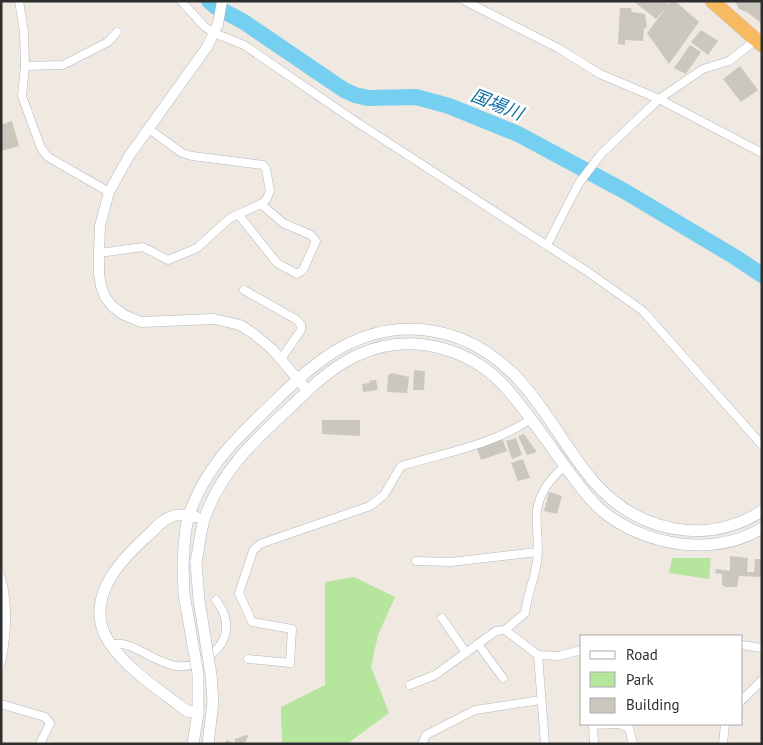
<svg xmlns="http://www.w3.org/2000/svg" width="763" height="745" font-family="'PT Sans','Noto Sans JP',sans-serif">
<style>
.green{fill:#b6e59e}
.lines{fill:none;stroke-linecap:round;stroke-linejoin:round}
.river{stroke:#75cff0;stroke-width:16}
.building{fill:#cbc7bf}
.minor-casing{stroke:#b4b7c1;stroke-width:9}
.tertiary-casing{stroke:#b4b7c1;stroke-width:11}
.secondary-casing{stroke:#b4b7c1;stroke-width:12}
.trunk-casing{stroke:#c9c9c9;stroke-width:15}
.minor{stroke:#fff;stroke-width:8}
.tertiary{stroke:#fff;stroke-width:10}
.secondary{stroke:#fff;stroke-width:11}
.trunk{stroke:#f8ba60;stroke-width:14}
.secondary-bridge-casing{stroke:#b4b7c1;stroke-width:12;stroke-linecap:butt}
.secondary-bridge{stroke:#fff;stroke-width:11}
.labels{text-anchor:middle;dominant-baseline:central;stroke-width:5;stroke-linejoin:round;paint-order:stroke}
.water-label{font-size:18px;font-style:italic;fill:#0d6fa3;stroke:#fff}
</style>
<rect width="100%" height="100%" fill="#efe9e1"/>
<g class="green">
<path d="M 672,558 L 711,558 L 709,579 L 669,573 Z"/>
<path d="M 354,577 L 395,597 L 378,635 L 371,667 L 389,713 L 347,744 L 282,744 L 281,707 L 325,685 L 325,582 Z"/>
</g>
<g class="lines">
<path class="river" d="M 209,1 L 216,7 L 244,22 L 344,90 L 355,95 L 368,98 L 416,97 L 449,106 L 518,134 L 626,192 L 735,257 L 762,275"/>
</g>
<g class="building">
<path d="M 633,1 L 665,1 L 669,4 L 671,1 L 675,1 L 699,22 L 669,64 L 647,33 L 668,5 L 656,19 Z"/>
<path d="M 735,1 L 762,1 L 762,24 L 747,12 L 739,9 Z"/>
<path d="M 620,8 L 631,8 L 632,12 L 645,14 L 647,27 L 644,28 L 643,41 L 625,40 L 625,45 L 618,44 Z"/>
<path d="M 701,30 L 718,41 L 708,55 L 691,42 Z"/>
<path d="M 690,45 L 701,52 L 686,74 L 674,68 Z"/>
<path d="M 740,66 L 758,90 L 741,102 L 723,79 Z"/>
<path d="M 12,121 L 19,146 L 1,151 L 1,125 Z"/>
<path d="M 414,370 L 425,371 L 424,390 L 413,390 Z"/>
<path d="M 392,373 L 409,377 L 407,393 L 387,392 L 388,375 Z"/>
<path d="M 376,380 L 378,390 L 363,392 L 362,384 L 370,383 L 369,381 Z"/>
<path d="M 322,420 L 360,420 L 360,436 L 322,434 Z"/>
<path d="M 524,434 L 537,452 L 527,455 L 518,436 Z"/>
<path d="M 502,438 L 507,451 L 481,460 L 477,449 Z"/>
<path d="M 516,438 L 522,455 L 512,459 L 506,441 Z"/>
<path d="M 523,459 L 530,478 L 518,481 L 511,463 Z"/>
<path d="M 549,492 L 562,496 L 557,514 L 544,511 Z"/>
<path d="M 730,556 L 748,558 L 747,572 L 754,572 L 755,559 L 762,559 L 762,577 L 739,576 L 737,587 L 726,587 L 722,585 L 722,574 L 715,573 L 716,569 L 730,571 Z"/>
<path d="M 246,735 L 248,736 L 245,744 L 225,744 L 226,740 L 235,743 L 235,739 Z"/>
</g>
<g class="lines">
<defs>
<g id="minor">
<path d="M 19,1 L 24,32 L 25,66 L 22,96 L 41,148 L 48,157 L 109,192"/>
<path d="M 181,1 L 205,27 L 214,33 L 244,45 L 355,121 L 588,272 L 643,311 L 762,445"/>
<path d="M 465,1 L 558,48 L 600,74 L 659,99 L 762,153"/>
<path d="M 25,66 L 63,65 L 108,42 L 117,32"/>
<path d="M 238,214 L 277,263 L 297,274 L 303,270 L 316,241 L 311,235 L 283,223 L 261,204"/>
<path d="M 547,245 L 579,183 L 602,153 L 659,99 L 703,69 L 729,61 L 756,40"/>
<path d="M 99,253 L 143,247 L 168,260 L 197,248 L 230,218 L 261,204 L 266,200 L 270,191 L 266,169 L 263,165 L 192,156 L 182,153 L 149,129"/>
<path d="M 244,290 L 297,320 L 301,325 L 301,330 L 281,359"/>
<path d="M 565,466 C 552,477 539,493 537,511 C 535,527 540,544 537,561 C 535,579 527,595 525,613 L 505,630 L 538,655 L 558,656 L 582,650"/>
<path d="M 416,561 L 451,562 L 537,552"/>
<path d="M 1,577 C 9,606 7,634 1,663"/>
<path d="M 442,618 L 466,653"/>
<path d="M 478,644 L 503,678"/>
<path d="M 111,645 C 140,635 169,690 212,654 C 220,647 226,639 226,628 C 227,617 222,609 216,600"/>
<path d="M 742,645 L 762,648"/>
<path d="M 538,655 L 545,744"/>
<path d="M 248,659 L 290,663 L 292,629 L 252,622 L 239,593 L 253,551 L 260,544 L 370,506 L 384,495 L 401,466 C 447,452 490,446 531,419"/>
<path d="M 410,685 L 435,675 L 496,631 L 505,630"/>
<path d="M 742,700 L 762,680"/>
<path d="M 1,704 L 45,717 L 50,723 L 40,744"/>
<path d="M 593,724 L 594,744"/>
<path d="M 620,724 L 629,728 L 633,744"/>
<path d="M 593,725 L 618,724"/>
<path d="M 422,744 L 426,735 L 475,710 L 541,700"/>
<path d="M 723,744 L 725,724"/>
</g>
<path id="tertiary" d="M 222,1 L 218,24 L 207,47 L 129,156 L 109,192 L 100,226 L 99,253 L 99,274 L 101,286 L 105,297 L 112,306 L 124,315 L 141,322 L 214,319 L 240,325 L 254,334 L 273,350 L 307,390"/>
<g id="secondary">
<path d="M 196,517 C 189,516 180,513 173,516 C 162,519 154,530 146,537 C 120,561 87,596 105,635 C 119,663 155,687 179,705 L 187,711 L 198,713"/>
<path d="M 196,562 C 199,548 200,533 204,520 C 220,470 259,436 297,401 C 315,383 335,365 358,355 C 412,330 476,349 512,395 C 532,419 549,444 567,469 C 577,483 588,498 601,510 C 624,529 652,540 681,544 C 709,547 738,543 762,528"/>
<path d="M 183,566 C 184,549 184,531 189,515 C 206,465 238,437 274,402 C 294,382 317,361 342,347 C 406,313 473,329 521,382 C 549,413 567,451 594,482 C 637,531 705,547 762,511"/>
<path d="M 193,744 L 198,713 L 198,674"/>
<path d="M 208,744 L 213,702 L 211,675"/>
</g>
<path id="trunk" d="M 712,1 L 762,45"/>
</defs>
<use href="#minor" class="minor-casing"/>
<use href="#tertiary" class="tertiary-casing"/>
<use href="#secondary" class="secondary-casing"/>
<use href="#trunk" class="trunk-casing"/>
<use href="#minor" class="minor"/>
<use href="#tertiary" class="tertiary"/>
<use href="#secondary" class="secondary"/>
<use href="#trunk" class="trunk"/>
<defs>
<g id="secondary-bridge">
<path d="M 196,562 L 199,600 L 211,675"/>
<path d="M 183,566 L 184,594 L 198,674"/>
</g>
</defs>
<use href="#secondary-bridge" class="secondary-bridge-casing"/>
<use href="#secondary-bridge" class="secondary-bridge"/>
</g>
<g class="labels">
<g class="water-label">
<text transform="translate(497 104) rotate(22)">国場川</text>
</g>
</g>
<rect width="763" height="745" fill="none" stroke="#2e2e2e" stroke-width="5"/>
<rect x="580" y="635" width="162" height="90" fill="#ffffff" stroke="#ababab"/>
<rect x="590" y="651" width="25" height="8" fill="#ffffff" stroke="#ababab"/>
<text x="626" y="660" font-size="15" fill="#2e2e2e">Road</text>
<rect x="590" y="672" width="25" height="15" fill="#b6e59e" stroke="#ababab"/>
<text x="626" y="685" font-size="15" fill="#2e2e2e">Park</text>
<rect x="590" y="698" width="25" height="15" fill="#cbc7bf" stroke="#ababab"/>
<text x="626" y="710" font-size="15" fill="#2e2e2e">Building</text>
</svg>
